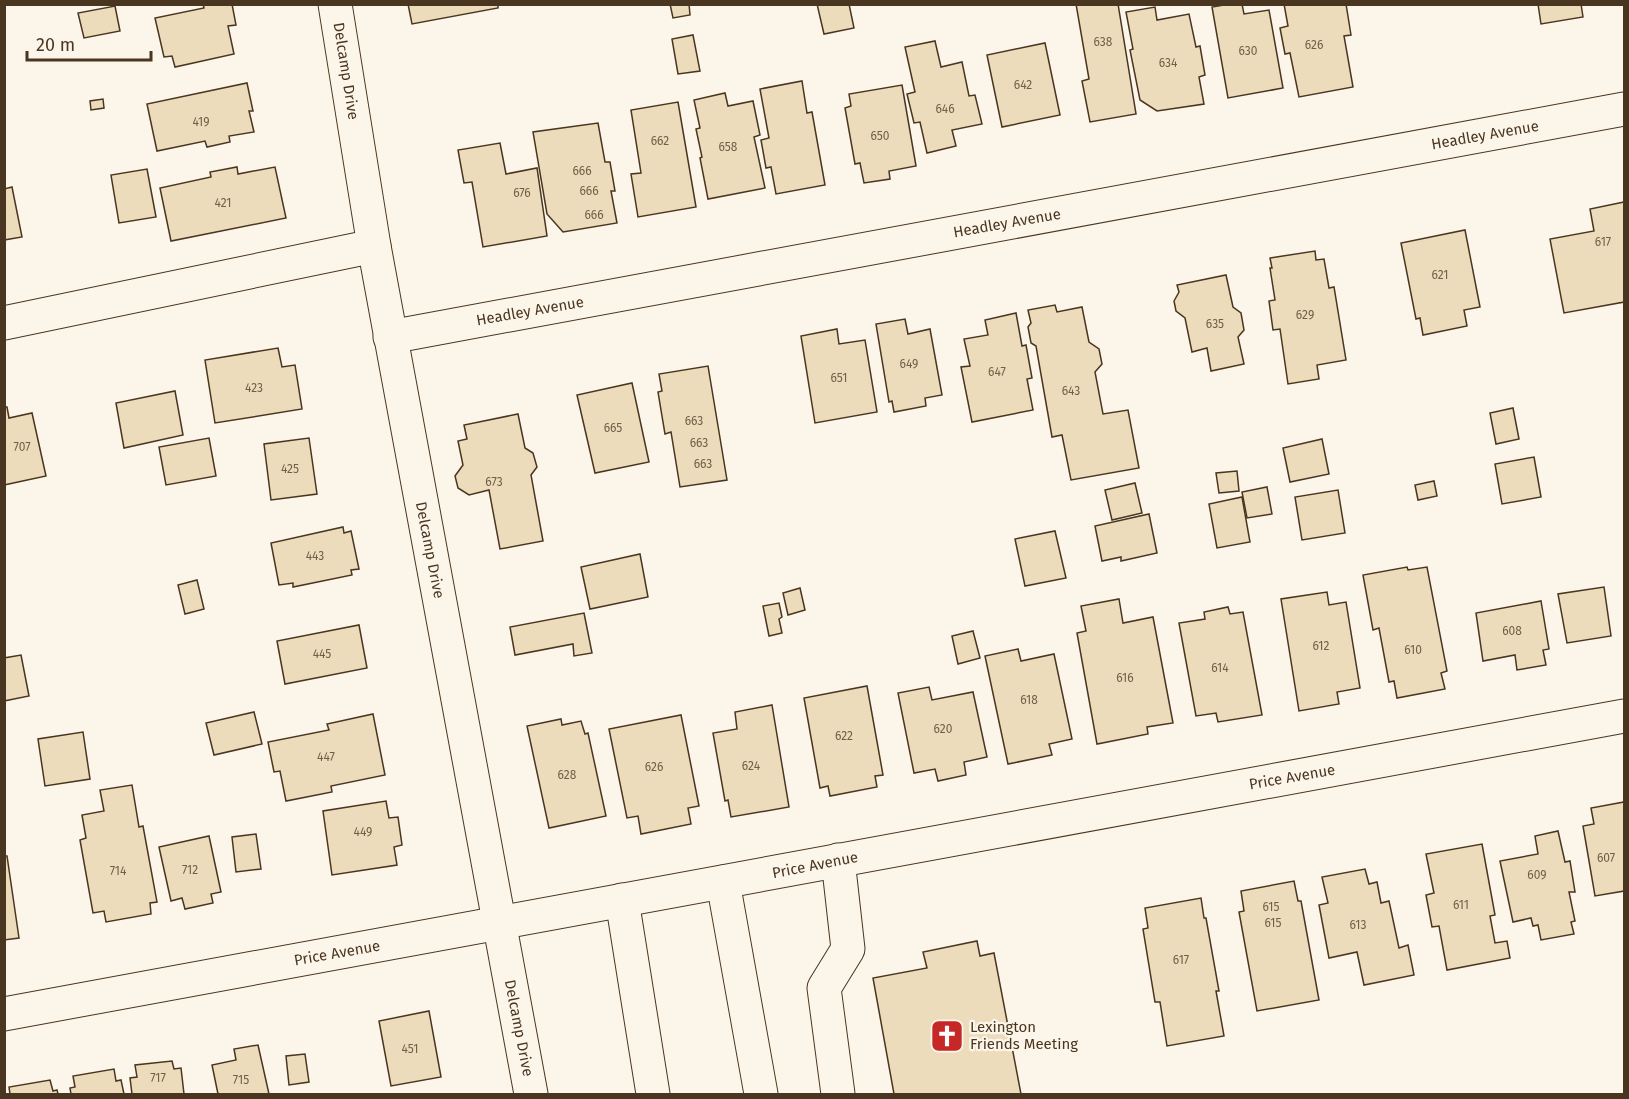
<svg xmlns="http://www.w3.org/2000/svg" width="1629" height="1099" font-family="'Fira Sans',sans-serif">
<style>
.building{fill:#ecdcbc;stroke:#4a3520;stroke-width:1.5}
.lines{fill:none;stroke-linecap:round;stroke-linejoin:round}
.minor-casing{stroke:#4a3520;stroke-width:35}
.minor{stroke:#fbf6e9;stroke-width:33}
.labels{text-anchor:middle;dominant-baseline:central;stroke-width:4.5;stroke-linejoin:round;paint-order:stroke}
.number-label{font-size:12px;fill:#725f47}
.street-label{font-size:15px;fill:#4a3520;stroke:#fbf6e9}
.poi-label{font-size:15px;fill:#4a3520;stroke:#fbf6e9;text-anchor:start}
</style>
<rect width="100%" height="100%" fill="#fbf6e9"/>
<g class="building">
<path d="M 203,4 L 232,4 L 236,25 L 228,26 L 234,54 L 175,67 L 172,56 L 164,57 L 155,18 L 204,8 Z"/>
<path d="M 408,4 L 498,4 L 498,8 L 412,24 Z"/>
<path d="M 670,4 L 689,4 L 690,15 L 673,18 Z"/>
<path d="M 817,4 L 849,4 L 854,28 L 824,34 Z"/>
<path d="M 1076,4 L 1118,4 L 1136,114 L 1090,122 L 1082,81 L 1089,79 Z"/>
<path d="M 1230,4 L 1242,4 L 1244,14 L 1269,10 L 1283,88 L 1228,98 L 1212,7 Z"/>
<path d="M 1284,4 L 1346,4 L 1351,35 L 1344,36 L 1353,87 L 1299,97 L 1290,53 L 1285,54 L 1280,28 L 1288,26 Z"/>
<path d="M 1538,4 L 1581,4 L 1583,17 L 1541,24 Z"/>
<path d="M 115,6 L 120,31 L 84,38 L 78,13 Z"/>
<path d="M 1155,7 L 1157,20 L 1189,14 L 1196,47 L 1200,46 L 1205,75 L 1199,77 L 1204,104 L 1157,111 L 1140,100 L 1130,50 L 1133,49 L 1126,12 Z"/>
<path d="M 693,35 L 700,71 L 678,74 L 672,39 Z"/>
<path d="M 935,41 L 941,67 L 962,62 L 969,96 L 975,95 L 982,124 L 952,130 L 956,146 L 927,153 L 920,122 L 914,123 L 907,94 L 915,92 L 905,47 Z"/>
<path d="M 1045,43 L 1060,115 L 1002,127 L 987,55 Z"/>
<path d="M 802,81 L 807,113 L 812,112 L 825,185 L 776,194 L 771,167 L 766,168 L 761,140 L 769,138 L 760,89 Z"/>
<path d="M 247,83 L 253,111 L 249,111 L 254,132 L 229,136 L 230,142 L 207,147 L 205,141 L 157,151 L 147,104 Z"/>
<path d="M 902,85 L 916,166 L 889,171 L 890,179 L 864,183 L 860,163 L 855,164 L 845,108 L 851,106 L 849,94 Z"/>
<path d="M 725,93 L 728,106 L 753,101 L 760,135 L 754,137 L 765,188 L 708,199 L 700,158 L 702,157 L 696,129 L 700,128 L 694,100 Z"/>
<path d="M 103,99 L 104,108 L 91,110 L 90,101 Z"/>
<path d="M 678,102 L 696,207 L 638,217 L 631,174 L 641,173 L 631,110 Z"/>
<path d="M 598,123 L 605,162 L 610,162 L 615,191 L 611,191 L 617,223 L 563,232 L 547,214 L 533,132 Z"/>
<path d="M 500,143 L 506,174 L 537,168 L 547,236 L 483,247 L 472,182 L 464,183 L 458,150 Z"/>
<path d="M 237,167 L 238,174 L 275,167 L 286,218 L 171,241 L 160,188 L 211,177 L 210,172 Z"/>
<path d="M 147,169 L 156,217 L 119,223 L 111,175 Z"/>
<path d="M 12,187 L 22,237 L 4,240 L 4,189 Z"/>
<path d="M 1624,202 L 1624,302 L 1564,313 L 1550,239 L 1594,231 L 1590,209 Z"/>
<path d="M 1465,230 L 1480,307 L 1464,310 L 1467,326 L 1423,335 L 1420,318 L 1416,319 L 1401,243 Z"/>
<path d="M 1315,251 L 1316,260 L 1324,259 L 1329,288 L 1334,287 L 1346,360 L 1317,365 L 1319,379 L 1288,384 L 1280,329 L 1273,330 L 1269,301 L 1275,300 L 1270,268 L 1272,268 L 1270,258 Z"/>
<path d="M 1226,275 L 1233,307 L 1241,313 L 1244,330 L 1238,337 L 1244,364 L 1211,371 L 1207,348 L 1192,352 L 1185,318 L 1176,311 L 1174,301 L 1179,292 L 1177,285 Z"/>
<path d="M 1055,305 L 1057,312 L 1082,307 L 1089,342 L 1099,349 L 1102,364 L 1095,372 L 1103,414 L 1128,410 L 1139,468 L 1071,480 L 1062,435 L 1052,437 L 1036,346 L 1031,343 L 1028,327 L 1031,323 L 1028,310 Z"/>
<path d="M 1016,313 L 1022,346 L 1026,345 L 1032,378 L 1027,379 L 1033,410 L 972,422 L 961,367 L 970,366 L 964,339 L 988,335 L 985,320 Z"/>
<path d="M 905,319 L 908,334 L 930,329 L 942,395 L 925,398 L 926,406 L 894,412 L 892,401 L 889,402 L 876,324 Z"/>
<path d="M 837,329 L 839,344 L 865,340 L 877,412 L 815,423 L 801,336 Z"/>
<path d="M 278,348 L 282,367 L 295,365 L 302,409 L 215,423 L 205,360 Z"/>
<path d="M 708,366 L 727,480 L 680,487 L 671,432 L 665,434 L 658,392 L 662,391 L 659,374 Z"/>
<path d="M 632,383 L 649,462 L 595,473 L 577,395 Z"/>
<path d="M 175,391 L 183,435 L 124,448 L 116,403 Z"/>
<path d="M 4,407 L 7,407 L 9,418 L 32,413 L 46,476 L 4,485 Z"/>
<path d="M 1513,408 L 1519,439 L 1496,444 L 1490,413 Z"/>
<path d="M 518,414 L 525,448 L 533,453 L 537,467 L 531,475 L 543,541 L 500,549 L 489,490 L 469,495 L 458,488 L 455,476 L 463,465 L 458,441 L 467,439 L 464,425 Z"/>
<path d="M 209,438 L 216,476 L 166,485 L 159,447 Z"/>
<path d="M 309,438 L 317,494 L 271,500 L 264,444 Z"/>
<path d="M 1322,439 L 1329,474 L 1290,482 L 1283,448 Z"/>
<path d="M 1534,457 L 1541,497 L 1502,504 L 1495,464 Z"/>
<path d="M 1237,471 L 1239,491 L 1219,493 L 1216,473 Z"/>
<path d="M 1434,481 L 1437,496 L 1418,500 L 1415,485 Z"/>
<path d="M 1135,483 L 1142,513 L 1112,520 L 1105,490 Z"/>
<path d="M 1267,487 L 1272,514 L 1247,518 L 1242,492 Z"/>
<path d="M 1338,490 L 1345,533 L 1302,540 L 1295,497 Z"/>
<path d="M 1242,497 L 1250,542 L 1217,548 L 1209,504 Z"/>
<path d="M 1149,514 L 1157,553 L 1121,561 L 1121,557 L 1102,561 L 1095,526 Z"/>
<path d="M 343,527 L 344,533 L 351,531 L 359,569 L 351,570 L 352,575 L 293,587 L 293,583 L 279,585 L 271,543 Z"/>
<path d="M 1055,531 L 1066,578 L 1025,586 L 1015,539 Z"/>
<path d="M 640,554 L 648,597 L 590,609 L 581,567 Z"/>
<path d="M 1407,567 L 1408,570 L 1427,567 L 1447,671 L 1441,673 L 1445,689 L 1397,698 L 1394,681 L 1389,682 L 1379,628 L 1373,630 L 1363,575 Z"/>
<path d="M 197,580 L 204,609 L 185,614 L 178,585 Z"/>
<path d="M 1604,587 L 1611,636 L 1567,643 L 1558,594 Z"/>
<path d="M 800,588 L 805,610 L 788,615 L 783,593 Z"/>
<path d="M 1327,592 L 1329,605 L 1346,602 L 1360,688 L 1337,692 L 1339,704 L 1299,711 L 1281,599 Z"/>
<path d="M 1119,599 L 1123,623 L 1153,617 L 1173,723 L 1147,727 L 1148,734 L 1097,744 L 1077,633 L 1086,631 L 1081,606 Z"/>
<path d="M 1541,601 L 1549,649 L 1543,650 L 1546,665 L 1517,670 L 1515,655 L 1483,661 L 1476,613 Z"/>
<path d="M 779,603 L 782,617 L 779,619 L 782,633 L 769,636 L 763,606 Z"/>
<path d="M 1228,607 L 1230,614 L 1243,612 L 1262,715 L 1218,722 L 1216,713 L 1196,716 L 1179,623 L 1205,619 L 1204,612 Z"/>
<path d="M 584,613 L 592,653 L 574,656 L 573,644 L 515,655 L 510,627 Z"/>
<path d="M 359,625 L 367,668 L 285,684 L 277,641 Z"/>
<path d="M 973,631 L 980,658 L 958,664 L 952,636 Z"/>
<path d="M 1018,649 L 1021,661 L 1054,654 L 1072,739 L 1049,744 L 1052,755 L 1008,764 L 985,656 Z"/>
<path d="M 21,655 L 29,696 L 4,701 L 4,658 Z"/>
<path d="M 867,686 L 883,775 L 875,776 L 877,787 L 830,796 L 828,786 L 820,788 L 804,698 Z"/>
<path d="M 929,687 L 932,700 L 973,692 L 987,757 L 964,762 L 966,775 L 938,781 L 935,769 L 914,773 L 898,693 Z"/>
<path d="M 772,705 L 789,807 L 731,817 L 728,800 L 725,801 L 713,733 L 737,729 L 735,712 Z"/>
<path d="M 254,712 L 262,744 L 214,755 L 206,723 Z"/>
<path d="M 373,714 L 385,775 L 331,786 L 332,792 L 286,801 L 280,771 L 274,772 L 268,742 L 329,730 L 327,724 Z"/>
<path d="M 681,715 L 699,806 L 688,808 L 691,824 L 641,834 L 638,816 L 627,818 L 609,729 Z"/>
<path d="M 561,719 L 562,725 L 581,721 L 585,734 L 588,733 L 606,816 L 549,828 L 527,726 Z"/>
<path d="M 83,732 L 90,779 L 45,786 L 38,739 Z"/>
<path d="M 132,785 L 139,827 L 143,826 L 157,902 L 150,903 L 151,914 L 106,922 L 104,911 L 93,913 L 80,840 L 86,838 L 82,815 L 104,811 L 100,790 Z"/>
<path d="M 386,801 L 389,818 L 398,817 L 402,845 L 394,847 L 397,865 L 332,875 L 323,811 Z"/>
<path d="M 1624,802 L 1624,891 L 1595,896 L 1583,826 L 1594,824 L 1591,808 Z"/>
<path d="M 1558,831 L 1565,862 L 1570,861 L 1575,892 L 1569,892 L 1575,921 L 1571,922 L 1574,934 L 1541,940 L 1538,925 L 1533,926 L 1531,918 L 1513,922 L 1500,861 L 1538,854 L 1535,836 Z"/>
<path d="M 256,834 L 261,869 L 236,872 L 232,837 Z"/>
<path d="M 209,836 L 221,892 L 211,894 L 213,903 L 185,909 L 182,898 L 171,901 L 159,847 Z"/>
<path d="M 1482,844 L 1495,915 L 1490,916 L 1495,943 L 1507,941 L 1510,958 L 1447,970 L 1439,926 L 1432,927 L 1426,895 L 1434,893 L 1426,854 Z"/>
<path d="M 4,856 L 7,856 L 19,938 L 4,940 Z"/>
<path d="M 1365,869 L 1369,884 L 1377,882 L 1381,903 L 1389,901 L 1399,948 L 1408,945 L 1414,975 L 1364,985 L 1357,952 L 1329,958 L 1319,905 L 1328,903 L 1322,877 Z"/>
<path d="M 1294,881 L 1298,901 L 1301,901 L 1319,1000 L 1257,1011 L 1239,912 L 1244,911 L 1241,891 Z"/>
<path d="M 1201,898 L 1204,918 L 1206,918 L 1219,991 L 1216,991 L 1224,1036 L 1167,1046 L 1160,1002 L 1155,1002 L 1143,929 L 1148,928 L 1145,908 Z"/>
<path d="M 977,941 L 980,956 L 994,953 L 1021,1094 L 894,1094 L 873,978 L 927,968 L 923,952 Z"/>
<path d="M 429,1011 L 441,1077 L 391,1086 L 379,1021 Z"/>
<path d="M 258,1045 L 269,1094 L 218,1094 L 212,1065 L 236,1060 L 234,1049 Z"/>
<path d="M 305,1054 L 309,1082 L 289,1085 L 286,1056 Z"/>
<path d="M 172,1061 L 174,1069 L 181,1068 L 184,1094 L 132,1094 L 130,1078 L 137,1077 L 135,1065 Z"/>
<path d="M 114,1069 L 116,1081 L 121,1080 L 124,1094 L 71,1094 L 70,1088 L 75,1087 L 73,1076 Z"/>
<path d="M 50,1080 L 53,1091 L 57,1090 L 58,1094 L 10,1094 L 9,1087 Z"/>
</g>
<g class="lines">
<defs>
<g id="minor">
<path d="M 335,4 L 374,246 L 531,1094"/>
<path d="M 4,323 L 374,246"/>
<path d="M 390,337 L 1624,109"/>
<path d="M 723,882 L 761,1094"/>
<path d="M 622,900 L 653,1094"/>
<path d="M 4,1014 L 1624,716"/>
<path d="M 838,1094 L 824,988 L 848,949 L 838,860"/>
</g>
</defs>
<use href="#minor" class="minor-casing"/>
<use href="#minor" class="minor"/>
</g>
<defs>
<symbol id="church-square" viewBox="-11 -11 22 22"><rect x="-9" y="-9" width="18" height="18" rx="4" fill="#c62828" stroke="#fbf6e9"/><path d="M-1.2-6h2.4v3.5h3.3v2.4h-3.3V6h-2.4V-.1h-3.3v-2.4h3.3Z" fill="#fff"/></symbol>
</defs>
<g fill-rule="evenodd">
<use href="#church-square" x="928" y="1017" width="38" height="38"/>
</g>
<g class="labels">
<g class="number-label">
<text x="1103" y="42">638</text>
<text x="1314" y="45">626</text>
<text x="1248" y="51">630</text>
<text x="1168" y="63">634</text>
<text x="1023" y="85">642</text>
<text x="945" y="109">646</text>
<text x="201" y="122">419</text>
<text x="880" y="136">650</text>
<text x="660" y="141">662</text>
<text x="728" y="147">658</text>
<text x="582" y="171">666</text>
<text x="589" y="191">666</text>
<text x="522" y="193">676</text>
<text x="223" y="203">421</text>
<text x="594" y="215">666</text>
<text x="1603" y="242">617</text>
<text x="1440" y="275">621</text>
<text x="1305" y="315">629</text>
<text x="1215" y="324">635</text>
<text x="909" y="364">649</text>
<text x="997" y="372">647</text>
<text x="839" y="378">651</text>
<text x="254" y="388">423</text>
<text x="1071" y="391">643</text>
<text x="694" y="421">663</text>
<text x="613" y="428">665</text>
<text x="699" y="443">663</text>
<text x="22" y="447">707</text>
<text x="703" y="464">663</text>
<text x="290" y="469">425</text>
<text x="494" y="482">673</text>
<text x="315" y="556">443</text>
<text x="1512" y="631">608</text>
<text x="1321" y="646">612</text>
<text x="1413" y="650">610</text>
<text x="322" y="654">445</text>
<text x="1220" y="668">614</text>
<text x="1125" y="678">616</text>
<text x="1029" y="700">618</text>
<text x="943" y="729">620</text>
<text x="844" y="736">622</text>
<text x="326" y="757">447</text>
<text x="751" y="766">624</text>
<text x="654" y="767">626</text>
<text x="567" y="775">628</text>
<text x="363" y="832">449</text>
<text x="1606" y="858">607</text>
<text x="190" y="870">712</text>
<text x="118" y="871">714</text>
<text x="1537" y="875">609</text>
<text x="1461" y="905">611</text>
<text x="1271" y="907">615</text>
<text x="1273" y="923">615</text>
<text x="1358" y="925">613</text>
<text x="1181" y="960">617</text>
<text x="410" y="1049">451</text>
<text x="158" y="1078">717</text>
<text x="241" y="1080">715</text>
</g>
<g class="street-label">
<text transform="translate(346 71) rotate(81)">Delcamp Drive</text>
<text transform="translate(1485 135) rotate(-10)">Headley Avenue</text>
<text transform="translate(1007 223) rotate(-10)">Headley Avenue</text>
<text transform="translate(530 311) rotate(-10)">Headley Avenue</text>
<text transform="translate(430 550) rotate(79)">Delcamp Drive</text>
<text transform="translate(1292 777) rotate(-10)">Price Avenue</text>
<text transform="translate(815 865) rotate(-11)">Price Avenue</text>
<text transform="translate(337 953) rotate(-10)">Price Avenue</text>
<text transform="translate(519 1028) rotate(79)">Delcamp Drive</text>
</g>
<g class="poi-label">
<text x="970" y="1027">Lexington<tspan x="970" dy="17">Friends Meeting</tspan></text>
</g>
</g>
<rect width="1629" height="1099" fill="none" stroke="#4a3520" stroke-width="12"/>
<path d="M27 51v9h124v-9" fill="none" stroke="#4a3520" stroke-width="3"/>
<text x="36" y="51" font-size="18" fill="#4a3520" stroke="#fbf6e9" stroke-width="4.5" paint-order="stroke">20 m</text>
</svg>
